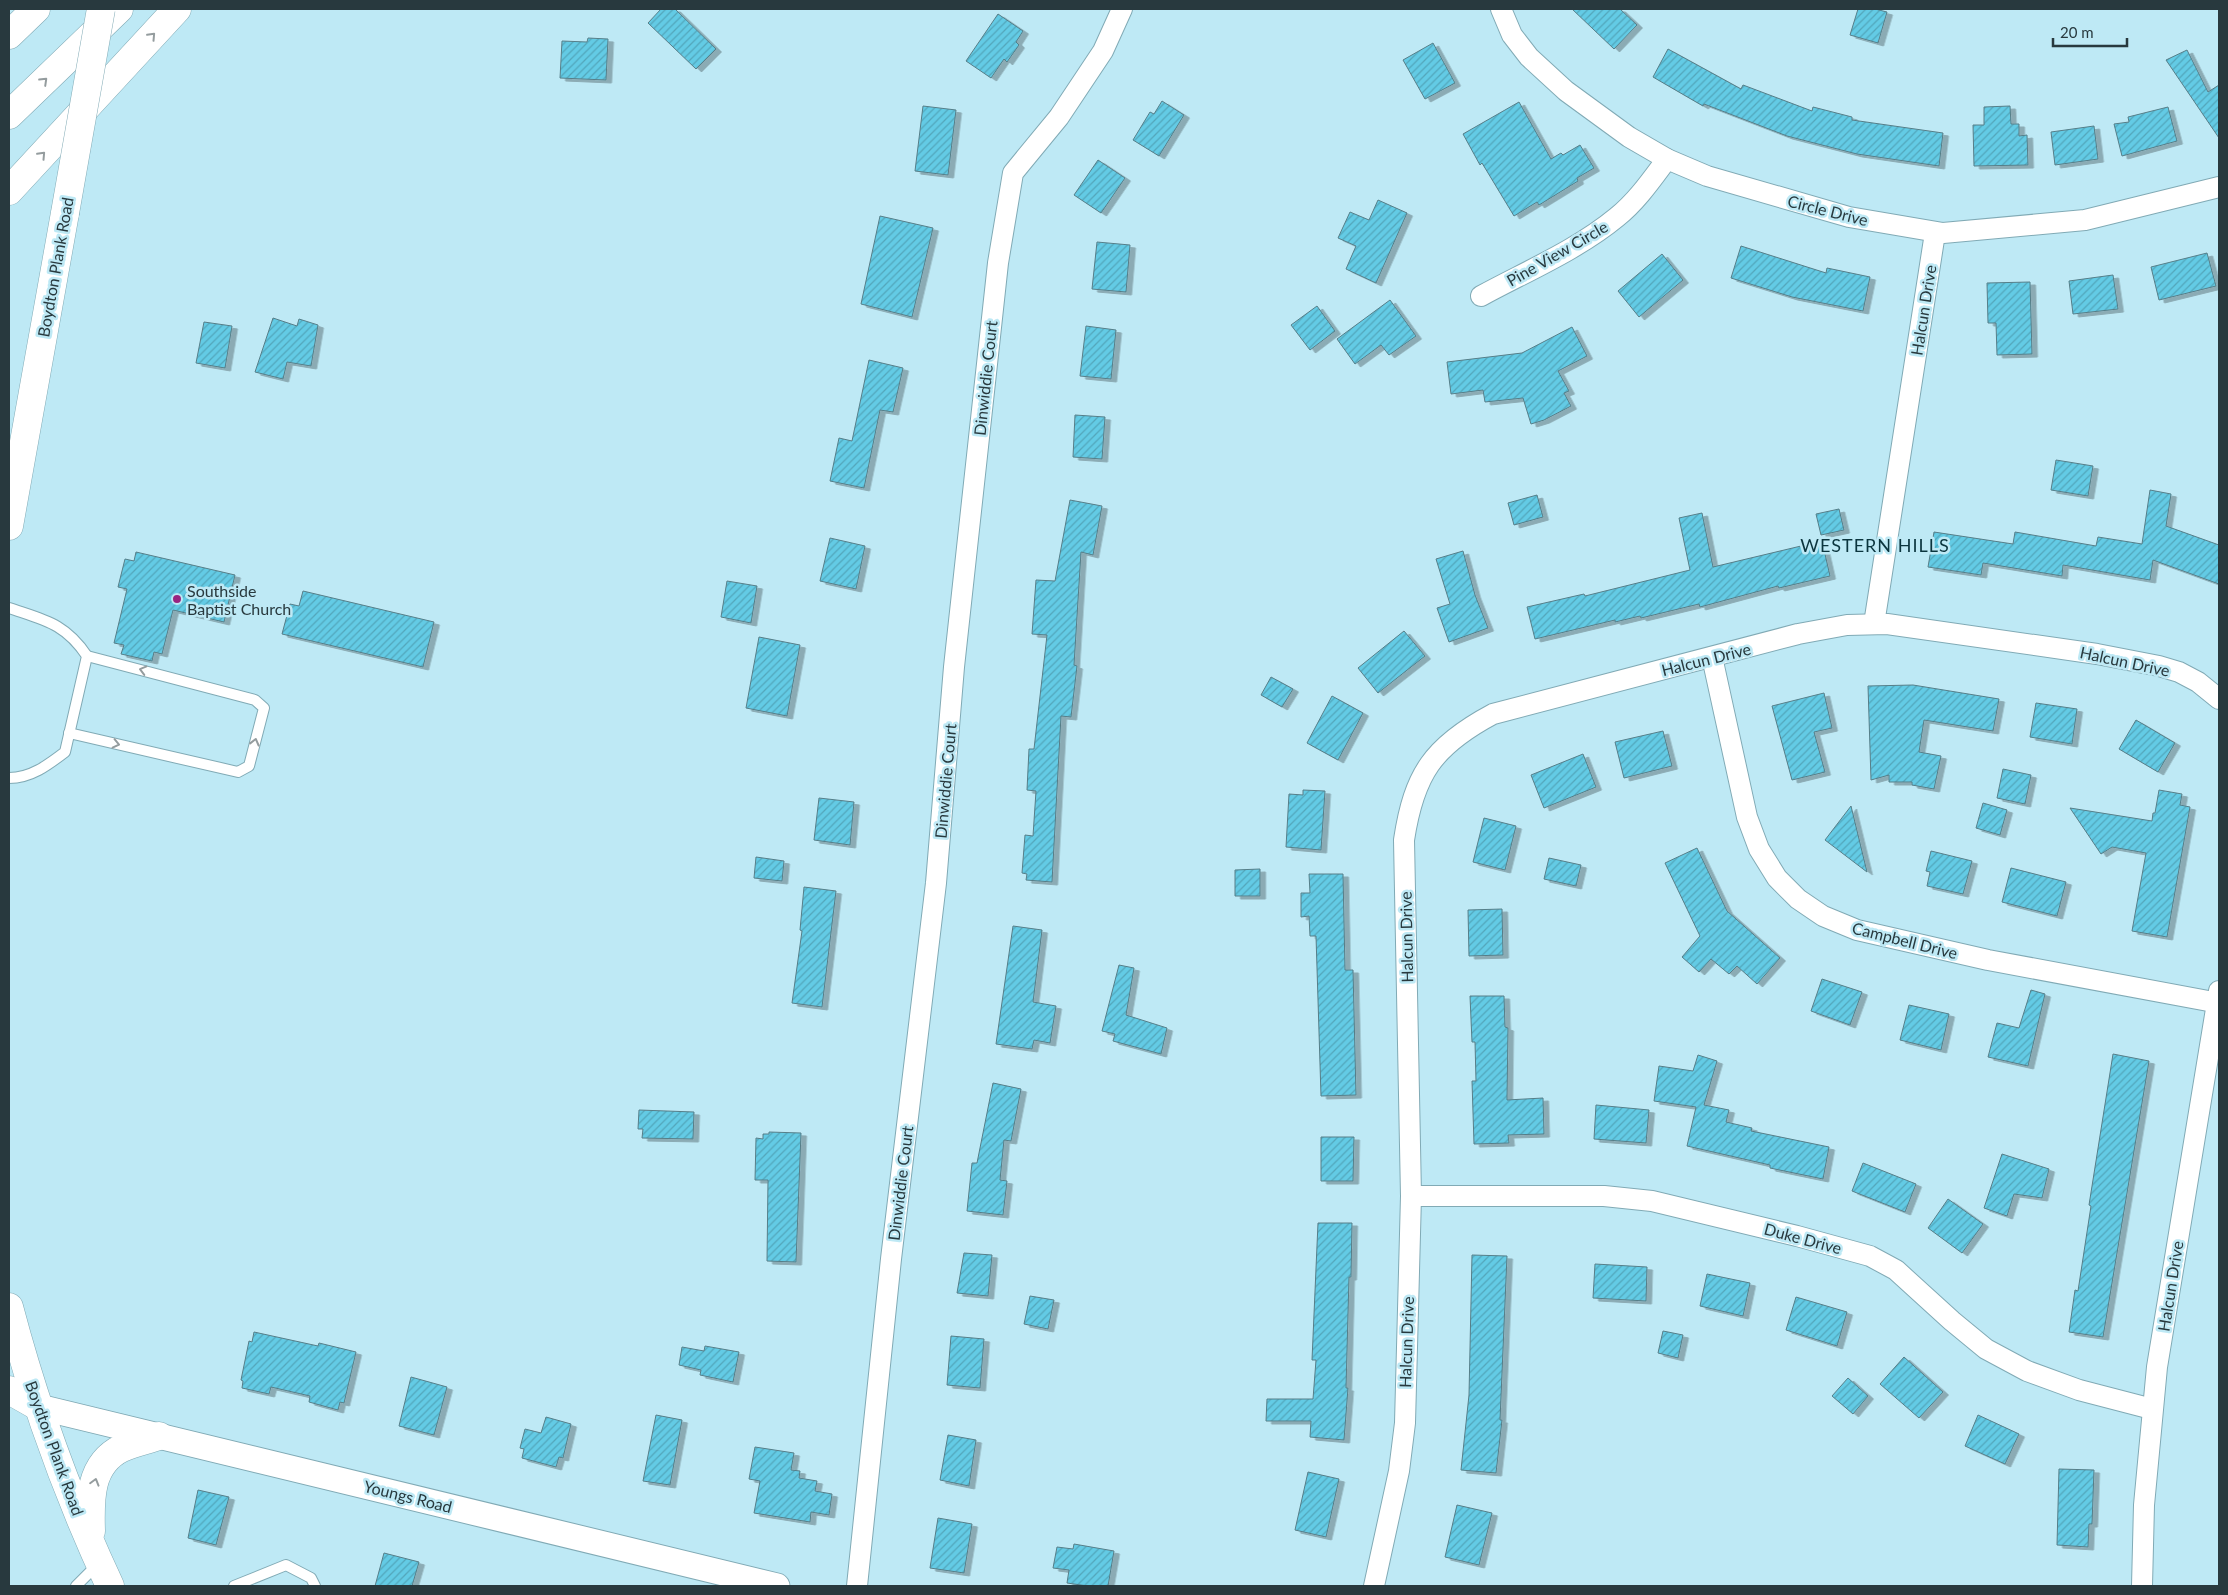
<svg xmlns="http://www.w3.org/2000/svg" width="2228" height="1595" font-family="Lato,sans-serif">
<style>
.building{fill:url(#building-hatch);stroke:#567e88;filter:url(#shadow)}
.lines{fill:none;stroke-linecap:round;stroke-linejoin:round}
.service-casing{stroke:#81aab5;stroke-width:12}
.minor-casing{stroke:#81aab5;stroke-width:22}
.tertiary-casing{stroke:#81aab5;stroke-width:27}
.secondary-casing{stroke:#81aab5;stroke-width:29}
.motorway-casing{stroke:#81aab5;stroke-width:29}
.service{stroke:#fff;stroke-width:10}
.minor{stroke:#fff;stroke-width:20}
.tertiary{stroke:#fff;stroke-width:25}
.secondary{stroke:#fff;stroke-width:28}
.motorway{stroke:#fff;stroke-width:28}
.secondary-bridge-casing{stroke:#81aab5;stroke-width:29;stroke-linecap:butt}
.secondary-bridge{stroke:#fff;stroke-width:28}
.oneway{stroke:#949c9e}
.poi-dot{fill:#992581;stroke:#bee9f5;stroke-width:2}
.labels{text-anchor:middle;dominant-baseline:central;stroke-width:5;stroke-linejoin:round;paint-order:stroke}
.street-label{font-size:16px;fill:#28393e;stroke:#bee9f5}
.poi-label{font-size:16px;fill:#28393e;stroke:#bee9f5;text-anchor:start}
.neighbourhood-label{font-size:18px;letter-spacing:1px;fill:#0b353e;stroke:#bee9f5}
</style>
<defs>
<pattern id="building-hatch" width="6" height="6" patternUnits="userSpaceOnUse" patternTransform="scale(1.25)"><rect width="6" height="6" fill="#64cbe5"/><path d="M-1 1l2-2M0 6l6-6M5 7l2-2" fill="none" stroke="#52a6bb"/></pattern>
<filter id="shadow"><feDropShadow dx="5.5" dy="3" stdDeviation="0" flood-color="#0004"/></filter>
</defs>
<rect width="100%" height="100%" fill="#bee9f5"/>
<g class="building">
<path d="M 661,9 L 675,9 L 716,49 L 696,69 L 648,23 Z"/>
<path d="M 1572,9 L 1620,9 L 1637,25 L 1614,49 Z"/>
<path d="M 1858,9 L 1875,9 L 1887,12 L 1878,43 L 1850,35 Z"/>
<path d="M 998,14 L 1023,31 L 1016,42 L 1019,45 L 1007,62 L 1004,59 L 991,78 L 966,61 Z"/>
<path d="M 588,38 L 608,39 L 606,80 L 560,78 L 562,41 L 587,42 Z"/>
<path d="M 1433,43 L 1455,83 L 1425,99 L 1403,60 Z"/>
<path d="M 1668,49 L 1741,89 L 1743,85 L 1812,111 L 1813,107 L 1852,117 L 1852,120 L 1943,133 L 1939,166 L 1857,154 L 1787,136 L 1704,104 L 1703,106 L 1653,77 Z"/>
<path d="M 2187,50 L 2208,92 L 2219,85 L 2219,138 L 2166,60 Z"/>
<path d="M 1162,101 L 1184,115 L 1159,156 L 1133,140 L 1150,112 L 1154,114 Z"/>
<path d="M 1519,102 L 1551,159 L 1561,153 L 1563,155 L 1580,145 L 1594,168 L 1577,178 L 1578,181 L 1539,205 L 1537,202 L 1514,216 L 1482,163 L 1480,165 L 1463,134 Z"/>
<path d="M 923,106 L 956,110 L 948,175 L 915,171 Z"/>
<path d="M 2010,106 L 2011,124 L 2019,124 L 2019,136 L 2027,135 L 2028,165 L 1974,166 L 1973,125 L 1984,125 L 1984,107 Z"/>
<path d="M 2168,107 L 2177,141 L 2122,156 L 2114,124 L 2129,122 L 2128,117 Z"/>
<path d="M 2094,126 L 2098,159 L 2055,165 L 2051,132 Z"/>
<path d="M 1098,160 L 1125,178 L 1101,213 L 1074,195 Z"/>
<path d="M 1378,200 L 1407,213 L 1376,283 L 1346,269 L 1356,246 L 1338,238 L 1350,212 L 1369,220 Z"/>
<path d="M 880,216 L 933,228 L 912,317 L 861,304 Z"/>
<path d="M 1097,242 L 1130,245 L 1126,292 L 1092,289 Z"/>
<path d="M 1741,246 L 1826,273 L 1827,268 L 1870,277 L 1863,311 L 1792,297 L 1731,278 Z"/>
<path d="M 2207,253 L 2216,286 L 2159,300 L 2151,267 Z"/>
<path d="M 1662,254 L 1683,280 L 1639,317 L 1618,291 Z"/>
<path d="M 2113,275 L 2118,309 L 2073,314 L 2069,281 Z"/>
<path d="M 2030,282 L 2032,354 L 1997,355 L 1996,323 L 1988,323 L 1987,283 Z"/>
<path d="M 1390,300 L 1416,336 L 1389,355 L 1381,345 L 1355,364 L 1337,339 Z"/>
<path d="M 1317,306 L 1335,331 L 1310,350 L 1291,325 Z"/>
<path d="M 273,318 L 297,326 L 299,319 L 318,325 L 311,366 L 287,362 L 283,379 L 255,372 Z"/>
<path d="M 204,322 L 232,326 L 225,368 L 196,363 Z"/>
<path d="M 1086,326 L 1116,330 L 1111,379 L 1080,376 Z"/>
<path d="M 1572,327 L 1587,356 L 1558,371 L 1569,391 L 1564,393 L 1571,406 L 1544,420 L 1531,424 L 1523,398 L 1485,402 L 1483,390 L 1451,394 L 1447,362 L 1522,353 Z"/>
<path d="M 869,360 L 903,368 L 893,412 L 880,410 L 864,488 L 830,481 L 839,438 L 852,441 Z"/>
<path d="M 1075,415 L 1105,417 L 1102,459 L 1073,457 Z"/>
<path d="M 2056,460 L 2093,466 L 2088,496 L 2051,490 Z"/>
<path d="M 2150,490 L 2171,494 L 2166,526 L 2219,545 L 2219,584 L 2153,560 L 2150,580 L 2063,565 L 2062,576 L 1983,563 L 1981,575 L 1928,567 L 1934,532 L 2013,544 L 2015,532 L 2096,546 L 2098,537 L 2142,544 Z"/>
<path d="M 1537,495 L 1543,517 L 1514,525 L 1508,503 Z"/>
<path d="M 1070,500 L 1102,506 L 1093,555 L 1081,552 L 1074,665 L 1077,666 L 1071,717 L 1061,716 L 1052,882 L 1026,880 L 1027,874 L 1022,873 L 1025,835 L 1033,836 L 1036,791 L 1027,790 L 1029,749 L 1034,749 L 1047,635 L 1032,634 L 1036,580 L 1055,581 Z"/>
<path d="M 1839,509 L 1844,530 L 1821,535 L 1816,514 Z"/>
<path d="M 1702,513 L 1713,567 L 1822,541 L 1830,576 L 1779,588 L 1778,586 L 1700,607 L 1699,604 L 1641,618 L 1640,616 L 1615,622 L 1615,620 L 1535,639 L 1527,607 L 1584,594 L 1585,596 L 1690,570 L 1679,518 Z"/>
<path d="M 830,538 L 865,546 L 856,589 L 820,581 Z"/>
<path d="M 1463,551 L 1475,595 L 1488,628 L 1449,642 L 1437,608 L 1450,604 L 1436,559 Z"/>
<path d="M 136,552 L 235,575 L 224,622 L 173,610 L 162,654 L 154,652 L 152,661 L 121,654 L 124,645 L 114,643 L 127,589 L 118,587 L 125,559 L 134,561 Z"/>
<path d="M 727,581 L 757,586 L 751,623 L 721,617 Z"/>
<path d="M 303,591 L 434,622 L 423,667 L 282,634 L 290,604 L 299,606 Z"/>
<path d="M 1404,631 L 1425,656 L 1378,693 L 1358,668 Z"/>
<path d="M 759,637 L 800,645 L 787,716 L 746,708 Z"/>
<path d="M 1271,677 L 1293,689 L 1282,707 L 1261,695 Z"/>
<path d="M 1913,685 L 1999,699 L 1993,731 L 1924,720 L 1919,752 L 1941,756 L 1934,789 L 1912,785 L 1912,782 L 1889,782 L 1889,775 L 1871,780 L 1868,686 Z"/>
<path d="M 1824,693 L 1832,728 L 1814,732 L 1825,772 L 1792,780 L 1772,706 Z"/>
<path d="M 1332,696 L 1363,713 L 1338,760 L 1307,743 Z"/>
<path d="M 2036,703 L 2077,709 L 2072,744 L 2030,737 Z"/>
<path d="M 2136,720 L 2175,743 L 2158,772 L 2119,749 Z"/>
<path d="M 1663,731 L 1672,766 L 1624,778 L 1615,742 Z"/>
<path d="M 1583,754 L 1596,787 L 1544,808 L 1531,775 Z"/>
<path d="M 2003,769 L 2031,775 L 2025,804 L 1997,798 Z"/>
<path d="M 1303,790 L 1325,791 L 1321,850 L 1286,847 L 1289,794 L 1303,795 Z"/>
<path d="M 2159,790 L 2182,794 L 2180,805 L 2190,807 L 2167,937 L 2132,931 L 2146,853 L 2112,847 L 2101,854 L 2070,808 L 2152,821 L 2153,813 L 2155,813 Z"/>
<path d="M 819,798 L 854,802 L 850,845 L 814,840 Z"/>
<path d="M 1983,803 L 2007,810 L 2000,835 L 1976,828 Z"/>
<path d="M 1851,806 L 1867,872 L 1825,840 Z"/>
<path d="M 1484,818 L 1516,826 L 1505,870 L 1473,862 Z"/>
<path d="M 1697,848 L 1727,911 L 1780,958 L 1757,984 L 1737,966 L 1729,974 L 1711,959 L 1699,972 L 1682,957 L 1700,936 L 1665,863 Z"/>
<path d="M 1931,851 L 1972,861 L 1963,894 L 1927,886 L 1930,872 L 1926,871 Z"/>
<path d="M 756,857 L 784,861 L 782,881 L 754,878 Z"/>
<path d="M 1549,858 L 1581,865 L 1576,886 L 1544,879 Z"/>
<path d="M 2011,868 L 2066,882 L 2057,916 L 2002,902 Z"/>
<path d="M 1260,869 L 1260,896 L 1235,896 L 1235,870 Z"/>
<path d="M 1309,874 L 1343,874 L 1345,970 L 1353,970 L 1356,1095 L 1321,1096 L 1316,936 L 1310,936 L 1309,916 L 1301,917 L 1301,893 L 1310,893 Z"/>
<path d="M 804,887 L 836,891 L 822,1007 L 792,1003 L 802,931 L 800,930 Z"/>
<path d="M 1502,909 L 1503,955 L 1469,956 L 1468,910 Z"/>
<path d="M 1013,926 L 1042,930 L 1033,1002 L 1056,1006 L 1050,1043 L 1034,1040 L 1032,1049 L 996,1044 Z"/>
<path d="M 1119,965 L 1134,968 L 1126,1015 L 1167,1028 L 1161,1054 L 1113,1041 L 1115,1034 L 1102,1031 Z"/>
<path d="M 1822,979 L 1862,992 L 1850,1025 L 1811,1011 Z"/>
<path d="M 2031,990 L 2045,994 L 2028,1066 L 1988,1057 L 1997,1023 L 2019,1028 Z"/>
<path d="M 1470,996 L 1504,996 L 1505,1027 L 1508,1028 L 1507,1100 L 1543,1098 L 1544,1134 L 1508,1135 L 1509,1143 L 1474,1144 L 1472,1081 L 1476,1081 L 1475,1042 L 1472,1042 Z"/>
<path d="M 1909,1005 L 1949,1014 L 1941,1050 L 1900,1040 Z"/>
<path d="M 2113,1054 L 2149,1061 L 2103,1337 L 2069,1332 L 2075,1290 L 2078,1291 L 2091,1206 L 2089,1205 Z"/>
<path d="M 1698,1055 L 1717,1061 L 1704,1105 L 1729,1110 L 1726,1122 L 1752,1128 L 1751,1131 L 1829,1147 L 1823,1179 L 1770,1168 L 1770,1165 L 1687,1146 L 1696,1107 L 1654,1101 L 1659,1066 L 1693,1071 Z"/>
<path d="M 993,1083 L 1021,1089 L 1011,1141 L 1004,1140 L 1000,1180 L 1007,1181 L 1003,1215 L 967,1211 L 972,1163 L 977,1163 Z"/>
<path d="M 1596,1105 L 1649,1110 L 1646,1143 L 1594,1139 Z"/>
<path d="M 639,1110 L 694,1112 L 693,1139 L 642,1138 L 643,1129 L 638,1129 Z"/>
<path d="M 769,1132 L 801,1133 L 796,1262 L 767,1261 L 768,1180 L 755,1180 L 756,1138 L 763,1139 L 763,1134 L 769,1134 Z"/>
<path d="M 1321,1137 L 1354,1137 L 1353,1181 L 1321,1181 Z"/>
<path d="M 2002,1154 L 2049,1169 L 2042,1198 L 2014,1194 L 2007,1216 L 1984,1208 Z"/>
<path d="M 1863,1163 L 1916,1184 L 1905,1212 L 1852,1191 Z"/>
<path d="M 1948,1199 L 1983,1224 L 1962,1253 L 1928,1228 Z"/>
<path d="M 1318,1223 L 1352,1223 L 1351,1277 L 1349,1277 L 1346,1388 L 1348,1388 L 1344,1440 L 1310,1437 L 1311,1421 L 1266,1421 L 1267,1399 L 1313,1399 L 1316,1360 L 1312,1360 Z"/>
<path d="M 964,1253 L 992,1255 L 988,1296 L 957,1293 Z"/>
<path d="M 1472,1255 L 1507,1256 L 1500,1420 L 1502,1420 L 1496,1473 L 1461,1470 L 1469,1395 Z"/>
<path d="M 1595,1264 L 1647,1267 L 1646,1301 L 1593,1298 Z"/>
<path d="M 1707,1274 L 1750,1283 L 1743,1316 L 1700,1306 Z"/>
<path d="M 1030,1296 L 1054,1300 L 1048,1329 L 1024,1324 Z"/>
<path d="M 1796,1297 L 1847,1312 L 1837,1346 L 1786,1330 Z"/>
<path d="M 1663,1331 L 1683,1335 L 1678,1358 L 1658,1353 Z"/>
<path d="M 254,1332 L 318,1346 L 319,1343 L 356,1352 L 344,1403 L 340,1402 L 338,1410 L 309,1402 L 310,1396 L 271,1387 L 269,1394 L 242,1388 L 243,1381 L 241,1380 L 249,1341 L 252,1342 Z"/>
<path d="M 951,1336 L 984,1339 L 980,1388 L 947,1385 Z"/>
<path d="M 705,1346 L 739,1352 L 733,1382 L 700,1375 L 701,1370 L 679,1365 L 682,1347 L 704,1351 Z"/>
<path d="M 1904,1357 L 1943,1392 L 1919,1418 L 1880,1384 Z"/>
<path d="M 411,1377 L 447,1387 L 434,1435 L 399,1426 Z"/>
<path d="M 1848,1378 L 1868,1396 L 1853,1414 L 1832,1396 Z"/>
<path d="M 656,1415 L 682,1420 L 670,1485 L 643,1481 Z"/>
<path d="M 1978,1415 L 2019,1434 L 2005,1464 L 1965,1446 Z"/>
<path d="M 546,1417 L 571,1424 L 563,1458 L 559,1457 L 556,1467 L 522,1458 L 524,1449 L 520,1448 L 525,1429 L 541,1433 Z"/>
<path d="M 948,1435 L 976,1440 L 969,1486 L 940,1480 Z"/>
<path d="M 755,1447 L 794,1453 L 791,1470 L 800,1471 L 799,1478 L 817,1481 L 815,1491 L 832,1494 L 829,1515 L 811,1512 L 810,1522 L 754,1513 L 760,1481 L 749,1479 Z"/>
<path d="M 2059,1469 L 2094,1470 L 2092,1524 L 2089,1524 L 2088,1547 L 2057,1545 Z"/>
<path d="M 1308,1472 L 1339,1479 L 1326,1537 L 1295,1530 Z"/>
<path d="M 198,1490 L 229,1497 L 216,1545 L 188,1538 Z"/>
<path d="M 1457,1505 L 1492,1513 L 1479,1565 L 1445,1557 Z"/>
<path d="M 938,1518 L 972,1524 L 964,1573 L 930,1568 Z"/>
<path d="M 1074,1544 L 1114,1551 L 1108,1586 L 1088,1586 L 1067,1583 L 1069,1570 L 1053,1568 L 1057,1547 L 1073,1549 Z"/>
<path d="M 384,1553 L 419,1562 L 412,1586 L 375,1586 Z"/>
</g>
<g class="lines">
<defs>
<g id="service">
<path d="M 9,608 C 44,620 65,623 87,656 L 65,752 C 48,765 31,778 9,778"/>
<path d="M 69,733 L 238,772 L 249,766 L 264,708 L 255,700 L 87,656"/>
<path d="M 76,1586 L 98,1564"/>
<path d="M 234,1586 L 286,1565 L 311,1578 L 315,1586"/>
</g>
<g id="minor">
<path d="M 1501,9 L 1512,35 L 1529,57 L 1566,91 L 1629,137 L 1667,159 L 1707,176 L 1849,217 L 1943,233 L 2085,220 L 2219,187"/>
<path d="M 1481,296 C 1527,271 1577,250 1617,217 C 1637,201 1652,179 1667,159"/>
<path d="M 1874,624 L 1935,233"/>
<path d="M 1712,657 L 1747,817 L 1759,849 L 1777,878 L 1798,899 L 1823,916 L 1857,930 L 1988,960 L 2219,1003"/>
<path d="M 1411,1196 L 1604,1196 L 1652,1201 L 1797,1236 L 1870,1256 L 1896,1270 L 1952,1321 L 1986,1349 L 2027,1371 L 2079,1390 L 2152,1409"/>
<path d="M 857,1586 L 891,1259 L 936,883 L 954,667 L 998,263 L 1013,173 L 1059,117 L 1103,51 L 1122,9"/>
<path d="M 1374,1586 L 1399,1471 L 1405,1423 L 1411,1196 L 1404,840 C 1414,774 1433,746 1493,714 L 1798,634 L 1847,625 L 1887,624 L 2097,654 L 2159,666 L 2179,672 L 2198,682 L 2219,699"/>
<path d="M 2142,1586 L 2144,1505 L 2157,1367 L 2219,991"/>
</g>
<path id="tertiary" d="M 39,1407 L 777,1586"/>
<g id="secondary">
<path d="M 9,526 L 65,213"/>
<path d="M 9,1307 C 34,1402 68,1496 110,1586"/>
<path d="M 9,1390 L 39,1407"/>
<path d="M 91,1531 C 90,1500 89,1464 122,1448 C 133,1443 147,1440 159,1436"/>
</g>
<g id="motorway">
<path d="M 9,35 L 36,9"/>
<path d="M 9,115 L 119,9"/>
<path d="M 9,191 L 177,9"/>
</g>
</defs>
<use href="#service" class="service-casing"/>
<use href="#minor" class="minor-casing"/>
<use href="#tertiary" class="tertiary-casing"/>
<use href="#secondary" class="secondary-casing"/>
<use href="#motorway" class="motorway-casing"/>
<use href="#service" class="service"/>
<use href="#minor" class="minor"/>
<use href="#tertiary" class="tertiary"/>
<use href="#secondary" class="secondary"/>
<use href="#motorway" class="motorway"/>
<defs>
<path id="secondary-bridge" d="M 65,213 L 101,9"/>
</defs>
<use href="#secondary-bridge" class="secondary-bridge-casing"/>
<use href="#secondary-bridge" class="secondary-bridge"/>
</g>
<defs><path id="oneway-chevron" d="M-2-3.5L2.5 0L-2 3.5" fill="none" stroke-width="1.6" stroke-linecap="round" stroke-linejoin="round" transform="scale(1.25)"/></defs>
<g class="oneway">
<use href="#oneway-chevron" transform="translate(152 36) rotate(-47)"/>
<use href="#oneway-chevron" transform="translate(44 81) rotate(-44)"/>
<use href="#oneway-chevron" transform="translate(42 155) rotate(-47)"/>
<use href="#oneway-chevron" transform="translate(143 670) rotate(-165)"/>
<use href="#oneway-chevron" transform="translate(255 742) rotate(-76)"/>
<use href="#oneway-chevron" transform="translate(116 744) rotate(13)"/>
<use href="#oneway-chevron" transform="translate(95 1482) rotate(-74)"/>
</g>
<circle class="poi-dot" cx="177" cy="599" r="5"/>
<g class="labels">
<g class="street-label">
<text transform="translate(1828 210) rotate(14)">Circle Drive</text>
<text transform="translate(1557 253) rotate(-30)">Pine View Circle</text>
<text transform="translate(55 267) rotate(-80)">Boydton Plank Road</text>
<text transform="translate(1923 310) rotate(-81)">Halcun Drive</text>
<text transform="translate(985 378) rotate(-84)">Dinwiddie Court</text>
<text transform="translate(1706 659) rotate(-14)">Halcun Drive</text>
<text transform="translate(2125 661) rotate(12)">Halcun Drive</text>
<text transform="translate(945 781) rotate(-85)">Dinwiddie Court</text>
<text transform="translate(1406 937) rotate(-91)">Halcun Drive</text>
<text transform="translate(1905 940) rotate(14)">Campbell Drive</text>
<text transform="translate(900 1183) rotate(-83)">Dinwiddie Court</text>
<text transform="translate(1803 1238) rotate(15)">Duke Drive</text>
<text transform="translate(2170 1286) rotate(-81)">Halcun Drive</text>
<text transform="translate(1406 1342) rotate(-88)">Halcun Drive</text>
<text transform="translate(55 1448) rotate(70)">Boydton Plank Road</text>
<text transform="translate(408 1496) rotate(14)">Youngs Road</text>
</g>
<g class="poi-label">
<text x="187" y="590">Southside<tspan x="187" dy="18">Baptist Church</tspan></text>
</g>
<g class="neighbourhood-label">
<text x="1875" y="545">WESTERN HILLS</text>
</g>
</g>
<rect width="2228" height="1595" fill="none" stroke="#28393e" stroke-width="20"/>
<path d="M2053 38v8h74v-8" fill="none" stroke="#28393e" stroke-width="2.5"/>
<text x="2060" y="38" font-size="15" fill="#28393e" stroke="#bee9f5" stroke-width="4" paint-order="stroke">20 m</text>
</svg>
